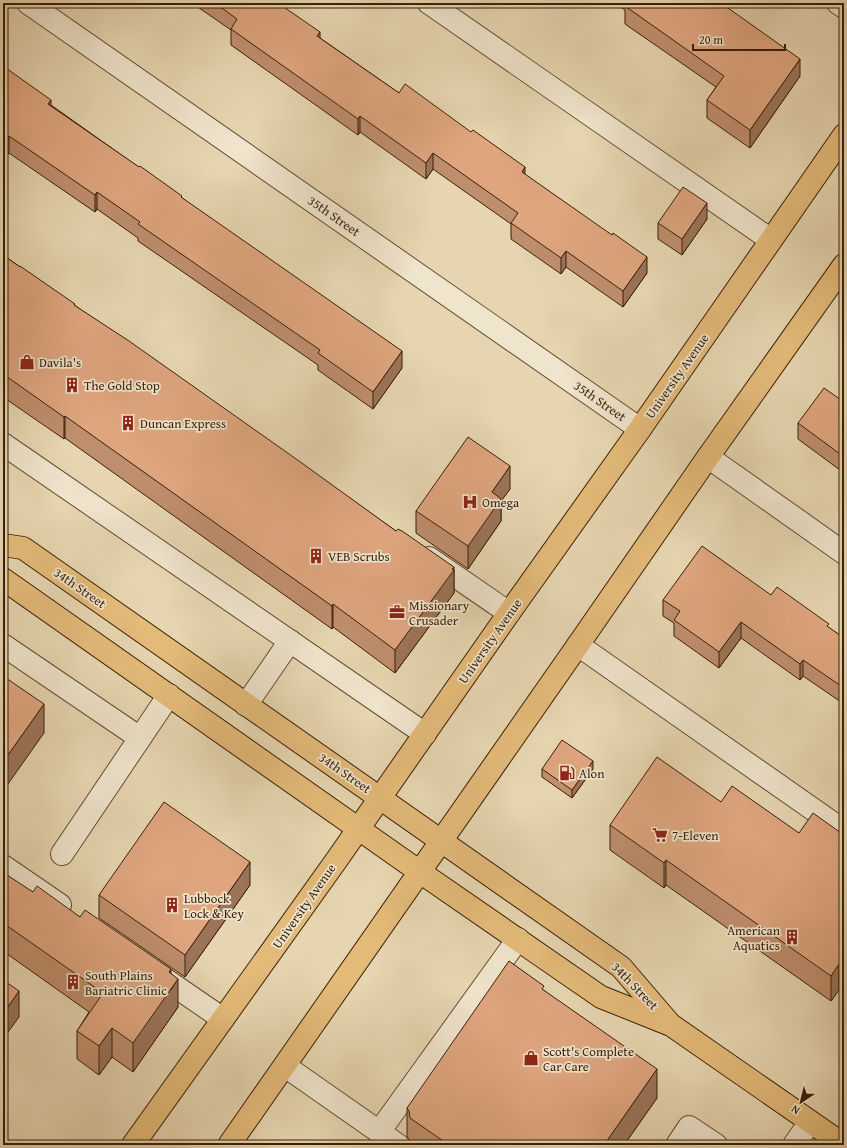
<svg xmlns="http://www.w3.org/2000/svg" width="847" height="1148" font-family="'Gentium Book Plus',serif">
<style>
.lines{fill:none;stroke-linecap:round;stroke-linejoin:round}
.minor-casing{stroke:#644c32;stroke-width:24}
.major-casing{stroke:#391f08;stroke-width:24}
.minor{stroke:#efe4cc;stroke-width:22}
.major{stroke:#e3ba78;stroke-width:22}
.wall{fill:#bf8e6d;stroke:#391f08}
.shaded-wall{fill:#9b7459;stroke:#391f08}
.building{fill:#dea57f;stroke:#391f08}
.labels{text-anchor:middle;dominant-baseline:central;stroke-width:3.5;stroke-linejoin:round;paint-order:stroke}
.street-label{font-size:13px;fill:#391f08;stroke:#efe4cc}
.poi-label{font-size:13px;fill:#391f08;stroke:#efe4cc;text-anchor:start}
</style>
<rect width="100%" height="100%" fill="#e6d5b0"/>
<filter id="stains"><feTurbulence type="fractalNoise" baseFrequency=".005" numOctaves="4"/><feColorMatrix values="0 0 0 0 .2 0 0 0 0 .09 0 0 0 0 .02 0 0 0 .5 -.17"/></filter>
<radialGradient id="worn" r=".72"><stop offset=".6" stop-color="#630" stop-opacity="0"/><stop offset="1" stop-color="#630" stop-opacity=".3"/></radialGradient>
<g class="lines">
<defs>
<g id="minor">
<path d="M 28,3 L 640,429"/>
<path d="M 429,3 L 771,240"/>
<path d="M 838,3 L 844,7"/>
<path d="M 3,444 L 425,734"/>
<path d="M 708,457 L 844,553"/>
<path d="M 429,558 L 509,613"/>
<path d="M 3,645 L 140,738"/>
<path d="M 578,645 L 844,831"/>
<path d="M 246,705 L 290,641"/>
<path d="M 62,854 L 169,695"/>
<path d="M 3,866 L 60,905"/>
<path d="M 153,971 L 223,1019"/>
<path d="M 285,1066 L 398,1145"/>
<path d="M 379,1132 L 518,939"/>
<path d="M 677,1145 L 689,1127 L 716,1145"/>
<path d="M 794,1145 L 810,1122"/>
</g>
<g id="major">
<path d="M 3,545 L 23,548 L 621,967 L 669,1023"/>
<path d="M 3,579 L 420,872 L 601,997 L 671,1025 L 844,1145"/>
<path d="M 133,1145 L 338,858 L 509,613 L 640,429 L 844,135"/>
<path d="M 229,1145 L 578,645 L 708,457 L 844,265"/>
</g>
</defs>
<use href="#minor" class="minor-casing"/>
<use href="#major" class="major-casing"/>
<use href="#minor" class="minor"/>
<use href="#major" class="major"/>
</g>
<g class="wall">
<path d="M 192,3 L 278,3 L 320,38 L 399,93 L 525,175 L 647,273 L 623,307 L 566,267 L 561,274 L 511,239 L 511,224 L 433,169 L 426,179 L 360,132 L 358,135 L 231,45 L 231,30 Z"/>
<path d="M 615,3 L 721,3 L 800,76 L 750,148 L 707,118 L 707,100 L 716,87 L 625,24 L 625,10 Z"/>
<path d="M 3,66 L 51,105 L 182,198 L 402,368 L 373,409 L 318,370 L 318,365 L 138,241 L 138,238 L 97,209 L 95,212 L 9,153 L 3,161 Z"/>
<path d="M 707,219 L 682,255 L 658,239 L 658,223 Z"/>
<path d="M 3,255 L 396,531 L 454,570 L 454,593 L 395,673 L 333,627 L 332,629 L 65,438 L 64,439 L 3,397 Z"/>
<path d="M 844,402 L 844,473 L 798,439 L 798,423 Z"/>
<path d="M 510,489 L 501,501 L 501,521 L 468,569 L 416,533 L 416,511 Z"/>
<path d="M 771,595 L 829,628 L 844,638 L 844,704 L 803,676 L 800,680 L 741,638 L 719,668 L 674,636 L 674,623 L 663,616 L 663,600 Z"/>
<path d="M 542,769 L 593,769 L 572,798 L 542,777 Z"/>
<path d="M 721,802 L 799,833 L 844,835 L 844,993 L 839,990 L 831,1001 L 666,885 L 664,888 L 610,850 L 610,825 Z"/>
<path d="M 3,875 L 33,892 L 80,917 L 171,973 L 178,1007 L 133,1072 L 112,1057 L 99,1075 L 77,1059 L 77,1031 L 89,1012 L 3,951 Z"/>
<path d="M 250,885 L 185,977 L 99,918 L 99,895 Z"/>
<path d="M 544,990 L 657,1098 L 624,1145 L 410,1145 L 409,1140 L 407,1136 L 407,1108 Z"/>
</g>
<g class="shaded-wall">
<path d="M 320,32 L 320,48 L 317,36 Z"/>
<path d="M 800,59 L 800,76 L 750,148 L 750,130 Z"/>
<path d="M 51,100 L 51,117 L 48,104 Z"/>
<path d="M 360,116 L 360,132 L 358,135 L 358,119 Z"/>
<path d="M 9,136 L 9,153 L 3,161 L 3,144 Z"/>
<path d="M 433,153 L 433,169 L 426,179 L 426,163 Z"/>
<path d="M 525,167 L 525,183 L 522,172 Z"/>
<path d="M 97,192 L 97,209 L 95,212 L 95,195 Z"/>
<path d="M 707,203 L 707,219 L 682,255 L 682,239 Z"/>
<path d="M 566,251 L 566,267 L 561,274 L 561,258 Z"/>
<path d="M 647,257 L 647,273 L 623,307 L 623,291 Z"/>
<path d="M 402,351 L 402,368 L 373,409 L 373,392 Z"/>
<path d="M 65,416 L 65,438 L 64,439 L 64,417 Z"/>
<path d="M 510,466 L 510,489 L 501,501 L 501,521 L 468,569 L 468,546 L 492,492 Z"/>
<path d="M 454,567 L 454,571 L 454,570 L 454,593 L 395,673 L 395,650 Z"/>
<path d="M 333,604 L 333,627 L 332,629 L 332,606 Z"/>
<path d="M 741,622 L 741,638 L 719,668 L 719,652 Z"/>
<path d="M 803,660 L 803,676 L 800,680 L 800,664 Z"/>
<path d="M 44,704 L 44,733 L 3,791 L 3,762 Z"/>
<path d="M 593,761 L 593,769 L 572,798 L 572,790 Z"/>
<path d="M 666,860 L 666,885 L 664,888 L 664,863 Z"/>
<path d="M 250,862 L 250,885 L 185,977 L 185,955 Z"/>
<path d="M 839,964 L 839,990 L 831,1001 L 831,976 Z"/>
<path d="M 171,969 L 171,990 L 178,979 L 178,1007 L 133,1072 L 133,1043 Z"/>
<path d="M 19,991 L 19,1017 L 3,1039 L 3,1014 Z"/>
<path d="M 112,1028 L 112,1057 L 99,1075 L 99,1046 Z"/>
<path d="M 657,1069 L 657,1098 L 624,1145 L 604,1145 Z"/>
</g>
<g class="building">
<path d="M 215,3 L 278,3 L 320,32 L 317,36 L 399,93 L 405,84 L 471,132 L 473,130 L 525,167 L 522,172 L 612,235 L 613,233 L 647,257 L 623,291 L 566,251 L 561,258 L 511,223 L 518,213 L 433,153 L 426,163 L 360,116 L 358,119 L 231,29 L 237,19 Z"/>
<path d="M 627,3 L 721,3 L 800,59 L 750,130 L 707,100 L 724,76 L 625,6 Z"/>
<path d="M 3,66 L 51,100 L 48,104 L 139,167 L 140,166 L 182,196 L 181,197 L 402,351 L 373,392 L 318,353 L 320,350 L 138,224 L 140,222 L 97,192 L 95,195 L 9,136 L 3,144 Z"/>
<path d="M 683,187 L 707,203 L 682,239 L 658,223 Z"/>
<path d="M 3,255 L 20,267 L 20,266 L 75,304 L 74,305 L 129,341 L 299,461 L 396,531 L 398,529 L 402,531 L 454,567 L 452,569 L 454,570 L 395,650 L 333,604 L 332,606 L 65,416 L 64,417 L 3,374 Z"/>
<path d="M 824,388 L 844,402 L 844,457 L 798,423 Z"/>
<path d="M 468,437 L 510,466 L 492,492 L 501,499 L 468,546 L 416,511 Z"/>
<path d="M 702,546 L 771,595 L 777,587 L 829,624 L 827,626 L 844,638 L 844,688 L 803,660 L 800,664 L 741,622 L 719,652 L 674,620 L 680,611 L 663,600 Z"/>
<path d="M 3,676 L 44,704 L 3,762 Z"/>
<path d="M 562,740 L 593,761 L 572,790 L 542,769 Z"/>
<path d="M 657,757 L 721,802 L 732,786 L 799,833 L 813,813 L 844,835 L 844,968 L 839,964 L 831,976 L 666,860 L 664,863 L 610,825 Z"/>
<path d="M 164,802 L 250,862 L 185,955 L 99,895 Z"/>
<path d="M 4,873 L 33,892 L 37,886 L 80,917 L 85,910 L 171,969 L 169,972 L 178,979 L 133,1043 L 112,1028 L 99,1046 L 77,1031 L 103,993 L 3,923 L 3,875 Z"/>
<path d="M 509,961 L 544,986 L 542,989 L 657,1069 L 604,1145 L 449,1145 L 410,1118 L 409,1111 L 407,1108 Z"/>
<path d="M 3,980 L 19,991 L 3,1014 Z"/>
</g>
<defs>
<symbol id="shop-bare" viewBox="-9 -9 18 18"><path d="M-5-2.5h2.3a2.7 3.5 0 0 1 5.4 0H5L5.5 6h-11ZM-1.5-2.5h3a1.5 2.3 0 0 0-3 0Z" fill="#8f2418" stroke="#efe4cc" stroke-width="2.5" paint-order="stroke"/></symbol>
<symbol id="building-bare" viewBox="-9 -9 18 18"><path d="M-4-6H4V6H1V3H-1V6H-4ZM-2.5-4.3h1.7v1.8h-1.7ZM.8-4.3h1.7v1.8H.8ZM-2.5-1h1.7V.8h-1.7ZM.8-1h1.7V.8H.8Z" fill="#8f2418" stroke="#efe4cc" stroke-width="2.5" paint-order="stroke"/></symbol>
<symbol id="hospital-bare" viewBox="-9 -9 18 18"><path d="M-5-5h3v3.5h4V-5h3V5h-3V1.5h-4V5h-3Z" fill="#8f2418" stroke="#efe4cc" stroke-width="2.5" paint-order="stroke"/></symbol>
<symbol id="office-bare" viewBox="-9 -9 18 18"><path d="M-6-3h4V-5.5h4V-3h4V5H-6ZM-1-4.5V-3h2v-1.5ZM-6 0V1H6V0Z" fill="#8f2418" stroke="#efe4cc" stroke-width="2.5" paint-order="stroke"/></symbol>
<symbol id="fuel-bare" viewBox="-9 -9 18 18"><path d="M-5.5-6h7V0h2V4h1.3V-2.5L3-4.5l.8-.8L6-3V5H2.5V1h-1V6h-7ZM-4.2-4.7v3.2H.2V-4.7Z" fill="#8f2418" stroke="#efe4cc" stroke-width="2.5" paint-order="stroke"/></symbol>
<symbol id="supermarket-bare" viewBox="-9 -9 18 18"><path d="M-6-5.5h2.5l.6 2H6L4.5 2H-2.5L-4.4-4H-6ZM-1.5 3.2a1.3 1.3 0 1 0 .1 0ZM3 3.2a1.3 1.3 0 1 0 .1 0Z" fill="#8f2418" stroke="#efe4cc" stroke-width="2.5" paint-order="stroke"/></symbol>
</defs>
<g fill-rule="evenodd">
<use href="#shop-bare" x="16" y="351" width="22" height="22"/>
<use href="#building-bare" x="61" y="374" width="22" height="22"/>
<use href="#building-bare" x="117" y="412" width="22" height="22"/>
<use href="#hospital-bare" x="459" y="491" width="22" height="22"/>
<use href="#building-bare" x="305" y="545" width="22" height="22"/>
<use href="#office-bare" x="386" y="601" width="22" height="22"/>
<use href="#fuel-bare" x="556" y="762" width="22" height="22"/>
<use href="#supermarket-bare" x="649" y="824" width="22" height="22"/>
<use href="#building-bare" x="161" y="894" width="22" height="22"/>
<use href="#building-bare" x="781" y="926" width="22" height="22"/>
<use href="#building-bare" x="62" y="971" width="22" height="22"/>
<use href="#shop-bare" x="520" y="1047" width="22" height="22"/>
</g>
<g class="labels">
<g class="street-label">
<text transform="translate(334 216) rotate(35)">35th Street</text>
<text transform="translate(677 376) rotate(-55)">University Avenue</text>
<text transform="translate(600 401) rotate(35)">35th Street</text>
<text transform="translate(80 588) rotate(35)">34th Street</text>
<text transform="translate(490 641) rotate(-55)">University Avenue</text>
<text transform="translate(345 773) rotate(35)">34th Street</text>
<text transform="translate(304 906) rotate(-55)">University Avenue</text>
<text transform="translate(635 986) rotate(46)">34th Street</text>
</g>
<g class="poi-label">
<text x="39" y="362">Davila's</text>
<text x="84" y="385">The Gold Stop</text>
<text x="140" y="423">Duncan Express</text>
<text x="482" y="502">Omega</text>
<text x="328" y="556">VEB Scrubs</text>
<text x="409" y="605">Missionary<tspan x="409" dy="15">Crusader</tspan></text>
<text x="579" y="773">Alon</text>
<text x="672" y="835">7-Eleven</text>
<text x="184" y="898">Lubbock<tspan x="184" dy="15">Lock &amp; Key</tspan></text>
<text x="780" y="930" text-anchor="end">American<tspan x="780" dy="15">Aquatics</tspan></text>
<text x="85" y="975">South Plains<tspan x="85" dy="15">Bariatric Clinic</tspan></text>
<text x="543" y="1051">Scott's Complete<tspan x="543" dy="15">Car Care</tspan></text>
</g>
</g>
<rect width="847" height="1148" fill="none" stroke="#e6d5b0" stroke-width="16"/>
<rect x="4" y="4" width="839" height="1140" fill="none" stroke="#391f08" stroke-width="2"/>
<rect x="8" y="8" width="831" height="1132" fill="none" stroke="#391f08"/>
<g transform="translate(801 1102) rotate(215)" stroke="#efe4cc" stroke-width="3" paint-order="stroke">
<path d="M0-3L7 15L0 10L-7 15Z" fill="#391f08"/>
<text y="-6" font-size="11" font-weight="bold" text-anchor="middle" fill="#391f08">N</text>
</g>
<path d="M693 44v6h92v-6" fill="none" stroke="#391f08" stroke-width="2"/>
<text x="699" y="44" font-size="12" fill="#391f08" stroke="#efe4cc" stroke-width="3" paint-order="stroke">20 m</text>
<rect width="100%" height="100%" filter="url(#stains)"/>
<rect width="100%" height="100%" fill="url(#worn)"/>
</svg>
